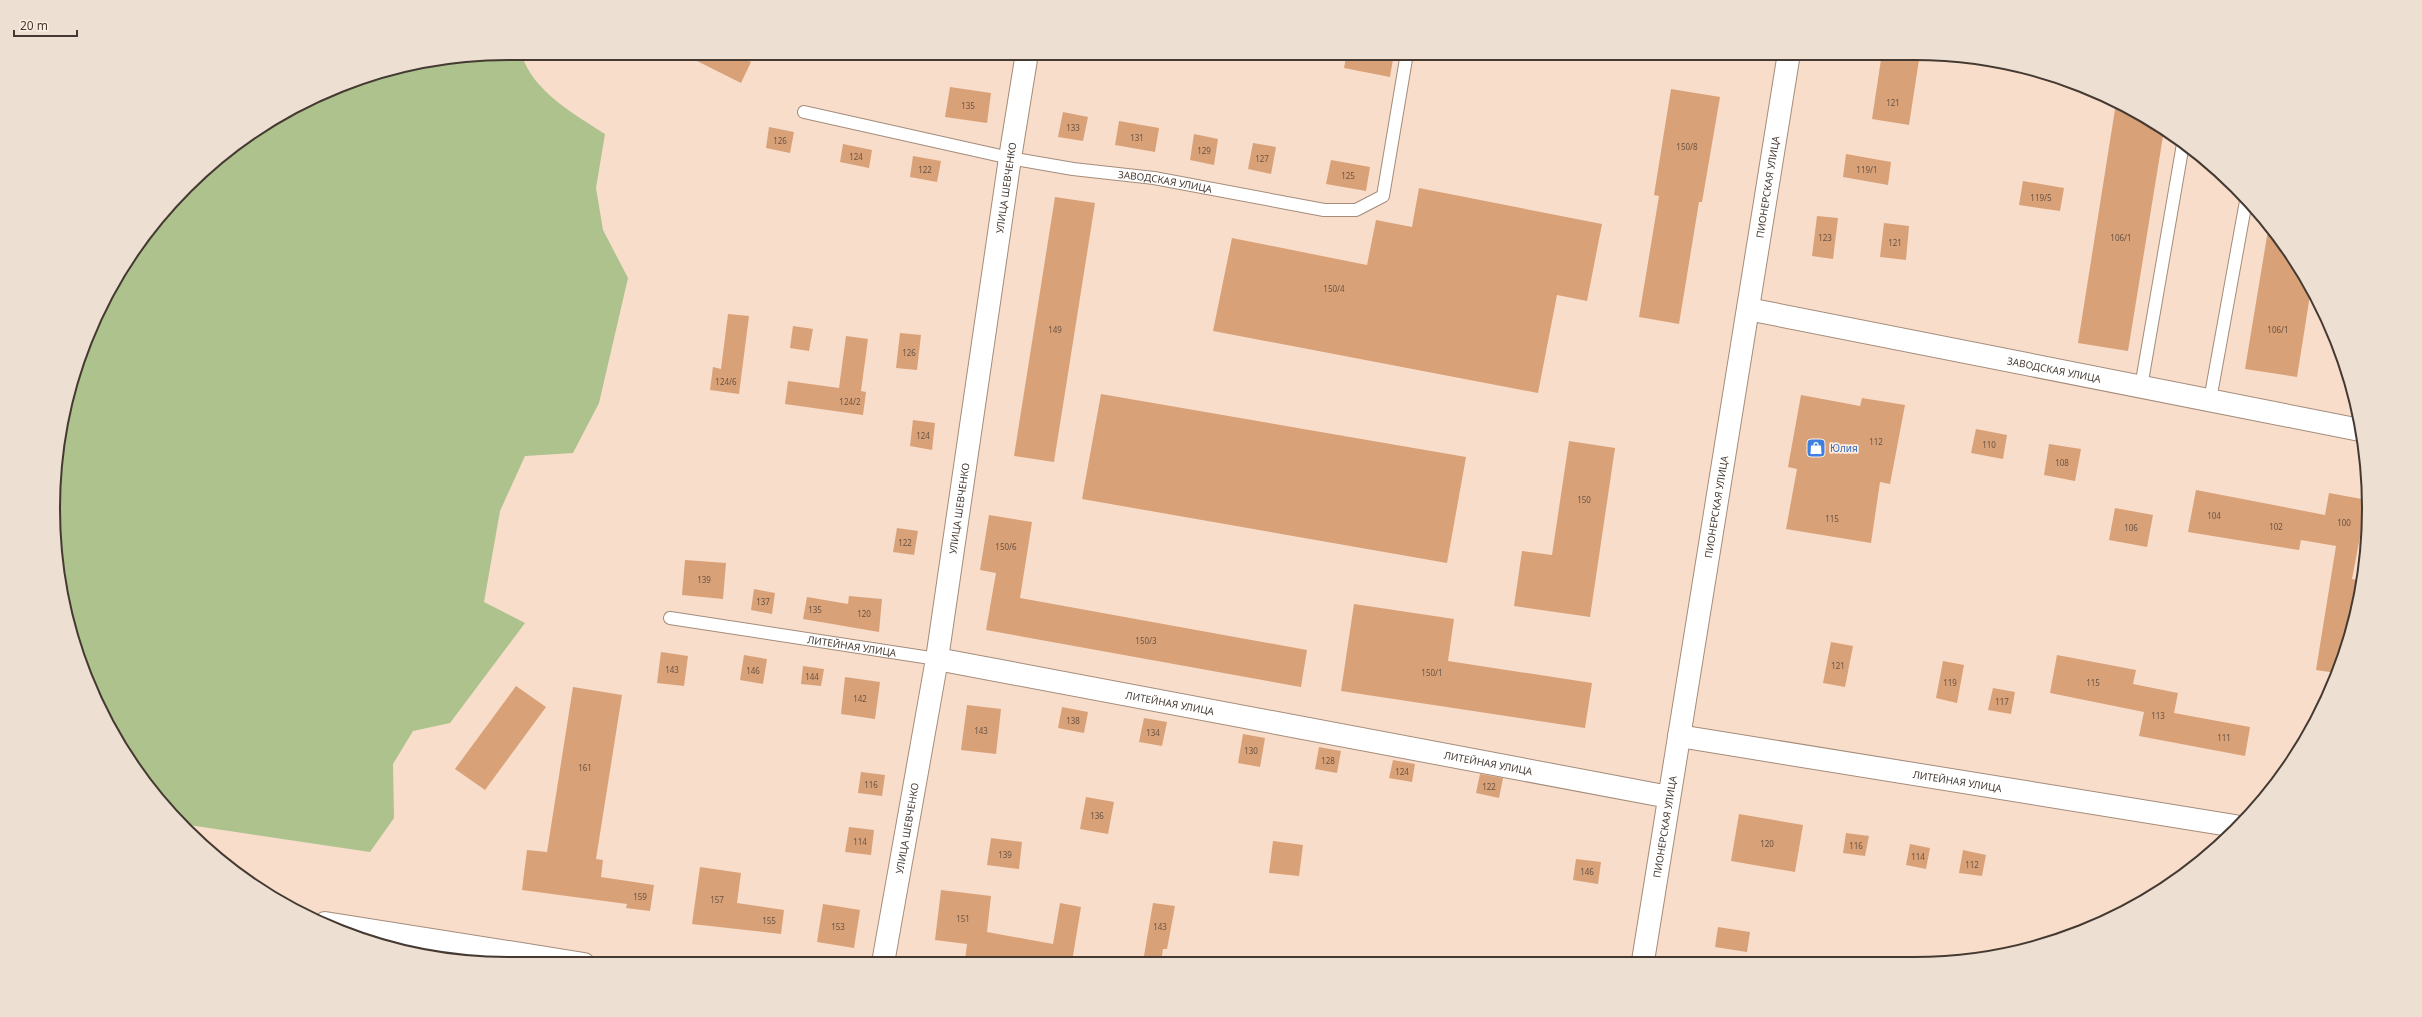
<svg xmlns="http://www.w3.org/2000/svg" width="2422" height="1017" font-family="'Noto Sans',sans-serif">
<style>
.green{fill:#adc28c}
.building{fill:#d9a178}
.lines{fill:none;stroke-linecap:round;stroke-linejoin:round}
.lane-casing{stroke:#a48c7a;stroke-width:14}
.street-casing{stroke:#a48c7a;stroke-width:24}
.secondary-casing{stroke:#a48c7a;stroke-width:24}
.lane{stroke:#fff;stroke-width:12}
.street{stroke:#fff;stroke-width:22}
.secondary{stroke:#fff;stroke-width:22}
.labels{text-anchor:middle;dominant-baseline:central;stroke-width:3.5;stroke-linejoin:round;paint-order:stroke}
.number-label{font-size:8px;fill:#6a5444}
.street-label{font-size:10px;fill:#453a32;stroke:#fdede1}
.shop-label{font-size:10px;fill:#366cbe;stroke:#fdede1;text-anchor:start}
.rim{fill:none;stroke:#453a32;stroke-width:2}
</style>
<rect width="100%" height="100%" fill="#f8ddca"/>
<path class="green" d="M 508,53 L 521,53 C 532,91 574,114 605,134 L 596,188 L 603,230 L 628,278 L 599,403 L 573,453 L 525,456 L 500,511 L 484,602 L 525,623 L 450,723 L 413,731 L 393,764 L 394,818 L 370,852 L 182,824 L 166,809 L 114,736 L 77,655 L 62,597 L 53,509 L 57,449 L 77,362 L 114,281 L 166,208 L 208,166 L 281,114 L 362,77 L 420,62 Z"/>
<g class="building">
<path d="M 681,53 L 733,53 L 751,62 L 741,83 Z"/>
<path d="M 1347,53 L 1394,53 L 1390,77 L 1344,68 Z"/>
<path d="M 1882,53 L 1920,53 L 1909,125 L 1872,119 Z"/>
<path d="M 950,87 L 991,93 L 987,123 L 945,117 Z"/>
<path d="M 1671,89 L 1720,97 L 1702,202 L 1699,202 L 1679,324 L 1639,317 L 1659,196 L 1654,195 Z"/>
<path d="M 2116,103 L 2141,114 L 2164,130 L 2128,351 L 2078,343 Z"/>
<path d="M 1063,112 L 1088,117 L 1083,141 L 1058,137 Z"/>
<path d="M 1119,121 L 1159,128 L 1155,152 L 1115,145 Z"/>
<path d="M 769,127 L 794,132 L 790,153 L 766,148 Z"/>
<path d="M 1194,134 L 1218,139 L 1214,165 L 1190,160 Z"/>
<path d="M 1253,143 L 1276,147 L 1271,174 L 1248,169 Z"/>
<path d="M 843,144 L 872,150 L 869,168 L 840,162 Z"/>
<path d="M 1846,154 L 1891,162 L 1888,185 L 1843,177 Z"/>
<path d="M 913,156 L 941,161 L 937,182 L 910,177 Z"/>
<path d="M 1331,160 L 1370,167 L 1366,191 L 1326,184 Z"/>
<path d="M 2023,181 L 2064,188 L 2060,211 L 2019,205 Z"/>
<path d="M 1419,188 L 1602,224 L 1587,301 L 1557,295 L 1538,393 L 1213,331 L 1232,238 L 1367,265 L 1376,220 L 1412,227 Z"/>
<path d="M 1055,197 L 1095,203 L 1054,462 L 1014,456 Z"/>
<path d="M 1817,216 L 1838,218 L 1833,259 L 1812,256 Z"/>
<path d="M 1884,223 L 1909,226 L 1906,260 L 1880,257 Z"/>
<path d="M 2269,224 L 2311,289 L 2297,377 L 2245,369 Z"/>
<path d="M 728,314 L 749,316 L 739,394 L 710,390 L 713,367 L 721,369 Z"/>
<path d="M 793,326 L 813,329 L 809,351 L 790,348 Z"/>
<path d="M 900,333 L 921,335 L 917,370 L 896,368 Z"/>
<path d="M 846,336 L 868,339 L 861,391 L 866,392 L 863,415 L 785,404 L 788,381 L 839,388 Z"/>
<path d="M 1101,394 L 1466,457 L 1447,563 L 1082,499 Z"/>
<path d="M 1801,395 L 1860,406 L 1862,398 L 1905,405 L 1890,484 L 1880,482 L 1871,543 L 1786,529 L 1797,469 L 1788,467 Z"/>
<path d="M 913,420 L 935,423 L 932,450 L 910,446 Z"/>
<path d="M 1976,429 L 2007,435 L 2003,459 L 1971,453 Z"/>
<path d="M 1569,441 L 1615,448 L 1590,617 L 1514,606 L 1522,551 L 1552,555 Z"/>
<path d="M 2049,444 L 2081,449 L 2075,481 L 2044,475 Z"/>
<path d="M 2196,490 L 2325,515 L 2329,493 L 2367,500 L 2352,579 L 2362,581 L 2345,655 L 2336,673 L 2316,670 L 2336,546 L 2301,540 L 2299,550 L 2188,532 Z"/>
<path d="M 2115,508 L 2153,515 L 2147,547 L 2109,540 Z"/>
<path d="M 989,515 L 1032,522 L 1020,598 L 1307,650 L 1301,687 L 986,630 L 996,573 L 980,570 Z"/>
<path d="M 897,528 L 918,531 L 914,555 L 893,552 Z"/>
<path d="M 685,560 L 726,563 L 723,599 L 682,595 Z"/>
<path d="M 754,589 L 775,593 L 772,614 L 751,610 Z"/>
<path d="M 849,596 L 882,599 L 879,632 L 803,619 L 807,597 L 848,604 Z"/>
<path d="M 1354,604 L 1454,619 L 1448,661 L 1592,683 L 1585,728 L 1341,691 Z"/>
<path d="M 1831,642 L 1853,646 L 1845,687 L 1823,683 Z"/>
<path d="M 661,652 L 688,656 L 684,686 L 657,683 Z"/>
<path d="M 744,655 L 767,659 L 763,684 L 740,680 Z"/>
<path d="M 2057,655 L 2136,670 L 2133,684 L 2178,693 L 2174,713 L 2250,727 L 2245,756 L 2139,736 L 2144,712 L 2050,693 Z"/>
<path d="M 1943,661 L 1964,665 L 1957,703 L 1936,698 Z"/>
<path d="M 803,666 L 824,669 L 821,686 L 801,684 Z"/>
<path d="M 845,677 L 880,682 L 875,719 L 841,714 Z"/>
<path d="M 516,686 L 546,707 L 485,790 L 455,769 Z"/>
<path d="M 573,687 L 622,695 L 596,859 L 603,860 L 601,877 L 654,885 L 650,911 L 626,908 L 627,904 L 522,890 L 527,850 L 547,852 Z"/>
<path d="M 1993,688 L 2015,692 L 2011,714 L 1988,710 Z"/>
<path d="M 967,705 L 1001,709 L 996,754 L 961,750 Z"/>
<path d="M 1062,707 L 1088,712 L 1084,733 L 1058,728 Z"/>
<path d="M 1144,718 L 1167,722 L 1162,746 L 1139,742 Z"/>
<path d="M 1243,734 L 1265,738 L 1260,767 L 1238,763 Z"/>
<path d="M 1319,747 L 1341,751 L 1337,773 L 1315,769 Z"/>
<path d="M 1393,760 L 1415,764 L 1412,782 L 1389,778 Z"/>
<path d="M 861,772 L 885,775 L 882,796 L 858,793 Z"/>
<path d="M 1480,774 L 1503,778 L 1499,798 L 1476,793 Z"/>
<path d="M 1086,797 L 1114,802 L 1108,834 L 1080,829 Z"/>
<path d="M 1739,814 L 1803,825 L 1795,872 L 1731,861 Z"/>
<path d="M 849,827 L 874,830 L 871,855 L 845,852 Z"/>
<path d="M 1846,833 L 1869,836 L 1865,856 L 1843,853 Z"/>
<path d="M 991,838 L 1022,842 L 1019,869 L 987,865 Z"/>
<path d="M 1273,841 L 1303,845 L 1299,876 L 1269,873 Z"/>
<path d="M 1910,844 L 1930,848 L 1926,869 L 1906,865 Z"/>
<path d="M 1963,850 L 1986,855 L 1982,876 L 1959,873 Z"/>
<path d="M 1576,859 L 1601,862 L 1598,884 L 1573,880 Z"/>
<path d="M 700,867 L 741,873 L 737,903 L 784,910 L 781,934 L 692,924 Z"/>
<path d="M 941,890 L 991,896 L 987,932 L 1053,944 L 1060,903 L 1081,907 L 1072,962 L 993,963 L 965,960 L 967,944 L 935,940 Z"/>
<path d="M 1153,903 L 1175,906 L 1167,949 L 1163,949 L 1161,962 L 1143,962 Z"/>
<path d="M 823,904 L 860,910 L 854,948 L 817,942 Z"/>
<path d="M 1718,927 L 1750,932 L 1747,952 L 1715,947 Z"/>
</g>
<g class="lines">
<defs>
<g id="lane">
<path id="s1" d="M 804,112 L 1010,158 L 1073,169 L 1154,178 L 1324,210 L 1356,210 L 1383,196 L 1407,53"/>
<path d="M 2141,387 L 2183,144"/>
<path d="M 2210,400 L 2246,201"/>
<path id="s2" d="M 670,618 L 937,659"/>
</g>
<g id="street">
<path id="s3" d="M 1748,309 L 2360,430"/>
<path id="s4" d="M 937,659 L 1669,797"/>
<path id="s5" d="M 1679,736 L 2235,826"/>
<path d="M 325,923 L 584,964"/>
<path id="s6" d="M 1643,961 L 1789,53"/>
</g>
<g id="secondary">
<path id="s7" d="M 883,963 L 937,659 L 1010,158 L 1027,53"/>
</g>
</defs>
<use href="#lane" class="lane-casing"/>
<use href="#street" class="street-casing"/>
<use href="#secondary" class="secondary-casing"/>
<use href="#lane" class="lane"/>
<use href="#street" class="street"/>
<use href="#secondary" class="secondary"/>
</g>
<defs>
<symbol id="shop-square" viewBox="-11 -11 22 22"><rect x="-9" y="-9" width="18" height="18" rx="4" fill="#3f7fe0" stroke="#fdede1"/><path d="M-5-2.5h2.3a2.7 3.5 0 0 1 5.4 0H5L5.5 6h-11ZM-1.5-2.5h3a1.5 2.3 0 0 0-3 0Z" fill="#fff"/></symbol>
</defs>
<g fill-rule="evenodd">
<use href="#shop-square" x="1805" y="437" width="22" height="22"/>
</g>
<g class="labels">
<g class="number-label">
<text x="1893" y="102">121</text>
<text x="968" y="105">135</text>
<text x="1073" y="127">133</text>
<text x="1137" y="137">131</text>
<text x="780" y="140">126</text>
<text x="1687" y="146">150/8</text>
<text x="1204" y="150">129</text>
<text x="856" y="156">124</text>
<text x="1262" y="158">127</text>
<text x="925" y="169">122</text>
<text x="1867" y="169">119/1</text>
<text x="1348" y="175">125</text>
<text x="2041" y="197">119/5</text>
<text x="1825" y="237">123</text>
<text x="2121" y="237">106/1</text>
<text x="1895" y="242">121</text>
<text x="1334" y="288">150/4</text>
<text x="1055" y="329">149</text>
<text x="2278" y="329">106/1</text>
<text x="909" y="352">126</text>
<text x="726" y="381">124/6</text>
<text x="850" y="401">124/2</text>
<text x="923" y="435">124</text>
<text x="1876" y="441">112</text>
<text x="1989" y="444">110</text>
<text x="2062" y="462">108</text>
<text x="1584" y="499">150</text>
<text x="2214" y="515">104</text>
<text x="1832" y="518">115</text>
<text x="2344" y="522">100</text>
<text x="2276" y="526">102</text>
<text x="2131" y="527">106</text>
<text x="905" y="542">122</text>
<text x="1006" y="546">150/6</text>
<text x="704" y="579">139</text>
<text x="763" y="601">137</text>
<text x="815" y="609">135</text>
<text x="864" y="613">120</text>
<text x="1146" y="640">150/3</text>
<text x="1838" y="665">121</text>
<text x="672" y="669">143</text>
<text x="753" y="670">146</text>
<text x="1432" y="672">150/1</text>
<text x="812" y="676">144</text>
<text x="1950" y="682">119</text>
<text x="2093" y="682">115</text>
<text x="860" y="698">142</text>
<text x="2002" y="701">117</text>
<text x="2158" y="715">113</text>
<text x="1073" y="720">138</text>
<text x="981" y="730">143</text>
<text x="1153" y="732">134</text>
<text x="2224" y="737">111</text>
<text x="1251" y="750">130</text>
<text x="1328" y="760">128</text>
<text x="585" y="767">161</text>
<text x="1402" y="771">124</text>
<text x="871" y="784">116</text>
<text x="1489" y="786">122</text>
<text x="1097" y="815">136</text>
<text x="860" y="841">114</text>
<text x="1767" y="843">120</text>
<text x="1856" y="845">116</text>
<text x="1005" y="854">139</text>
<text x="1918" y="856">114</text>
<text x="1972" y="864">112</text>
<text x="1587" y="871">146</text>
<text x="640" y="896">159</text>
<text x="717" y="899">157</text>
<text x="963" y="918">151</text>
<text x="769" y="920">155</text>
<text x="838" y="926">153</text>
<text x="1160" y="926">143</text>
</g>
<g class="street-label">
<text stroke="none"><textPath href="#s1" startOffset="368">ЗАВОДСКАЯ УЛИЦА</textPath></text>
<text stroke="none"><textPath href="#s6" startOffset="784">ПИОНЕРСКАЯ УЛИЦА</textPath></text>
<text stroke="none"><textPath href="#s7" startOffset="785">УЛИЦА ШЕВЧЕНКО</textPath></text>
<text stroke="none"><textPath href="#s3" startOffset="312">ЗАВОДСКАЯ УЛИЦА</textPath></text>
<text stroke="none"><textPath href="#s6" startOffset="460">ПИОНЕРСКАЯ УЛИЦА</textPath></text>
<text stroke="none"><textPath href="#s7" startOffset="461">УЛИЦА ШЕВЧЕНКО</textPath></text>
<text stroke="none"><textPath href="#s2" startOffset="184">ЛИТЕЙНАЯ УЛИЦА</textPath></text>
<text stroke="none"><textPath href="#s4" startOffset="237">ЛИТЕЙНАЯ УЛИЦА</textPath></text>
<text stroke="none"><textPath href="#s4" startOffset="561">ЛИТЕЙНАЯ УЛИЦА</textPath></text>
<text stroke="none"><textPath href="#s5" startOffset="282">ЛИТЕЙНАЯ УЛИЦА</textPath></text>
<text stroke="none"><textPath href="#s6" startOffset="136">ПИОНЕРСКАЯ УЛИЦА</textPath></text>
<text stroke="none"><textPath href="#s7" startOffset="137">УЛИЦА ШЕВЧЕНКО</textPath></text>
</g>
<g class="shop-label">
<text x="1830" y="448">Юлия</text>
</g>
</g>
<path d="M0 0H2422V1017H0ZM508 60H1914A448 448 0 0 1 2362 508V509A448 448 0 0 1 1914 957H508A448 448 0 0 1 60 509V508A448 448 0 0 1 508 60Z" fill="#eedfd3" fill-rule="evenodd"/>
<path class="rim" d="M508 60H1914A448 448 0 0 1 2362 508V509A448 448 0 0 1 1914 957H508A448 448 0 0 1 60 509V508A448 448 0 0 1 508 60Z"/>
<path d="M14 30v6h63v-6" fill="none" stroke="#453a32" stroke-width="2"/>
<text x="20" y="30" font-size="12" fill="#453a32" stroke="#fdede1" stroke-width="3" paint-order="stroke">20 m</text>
</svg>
